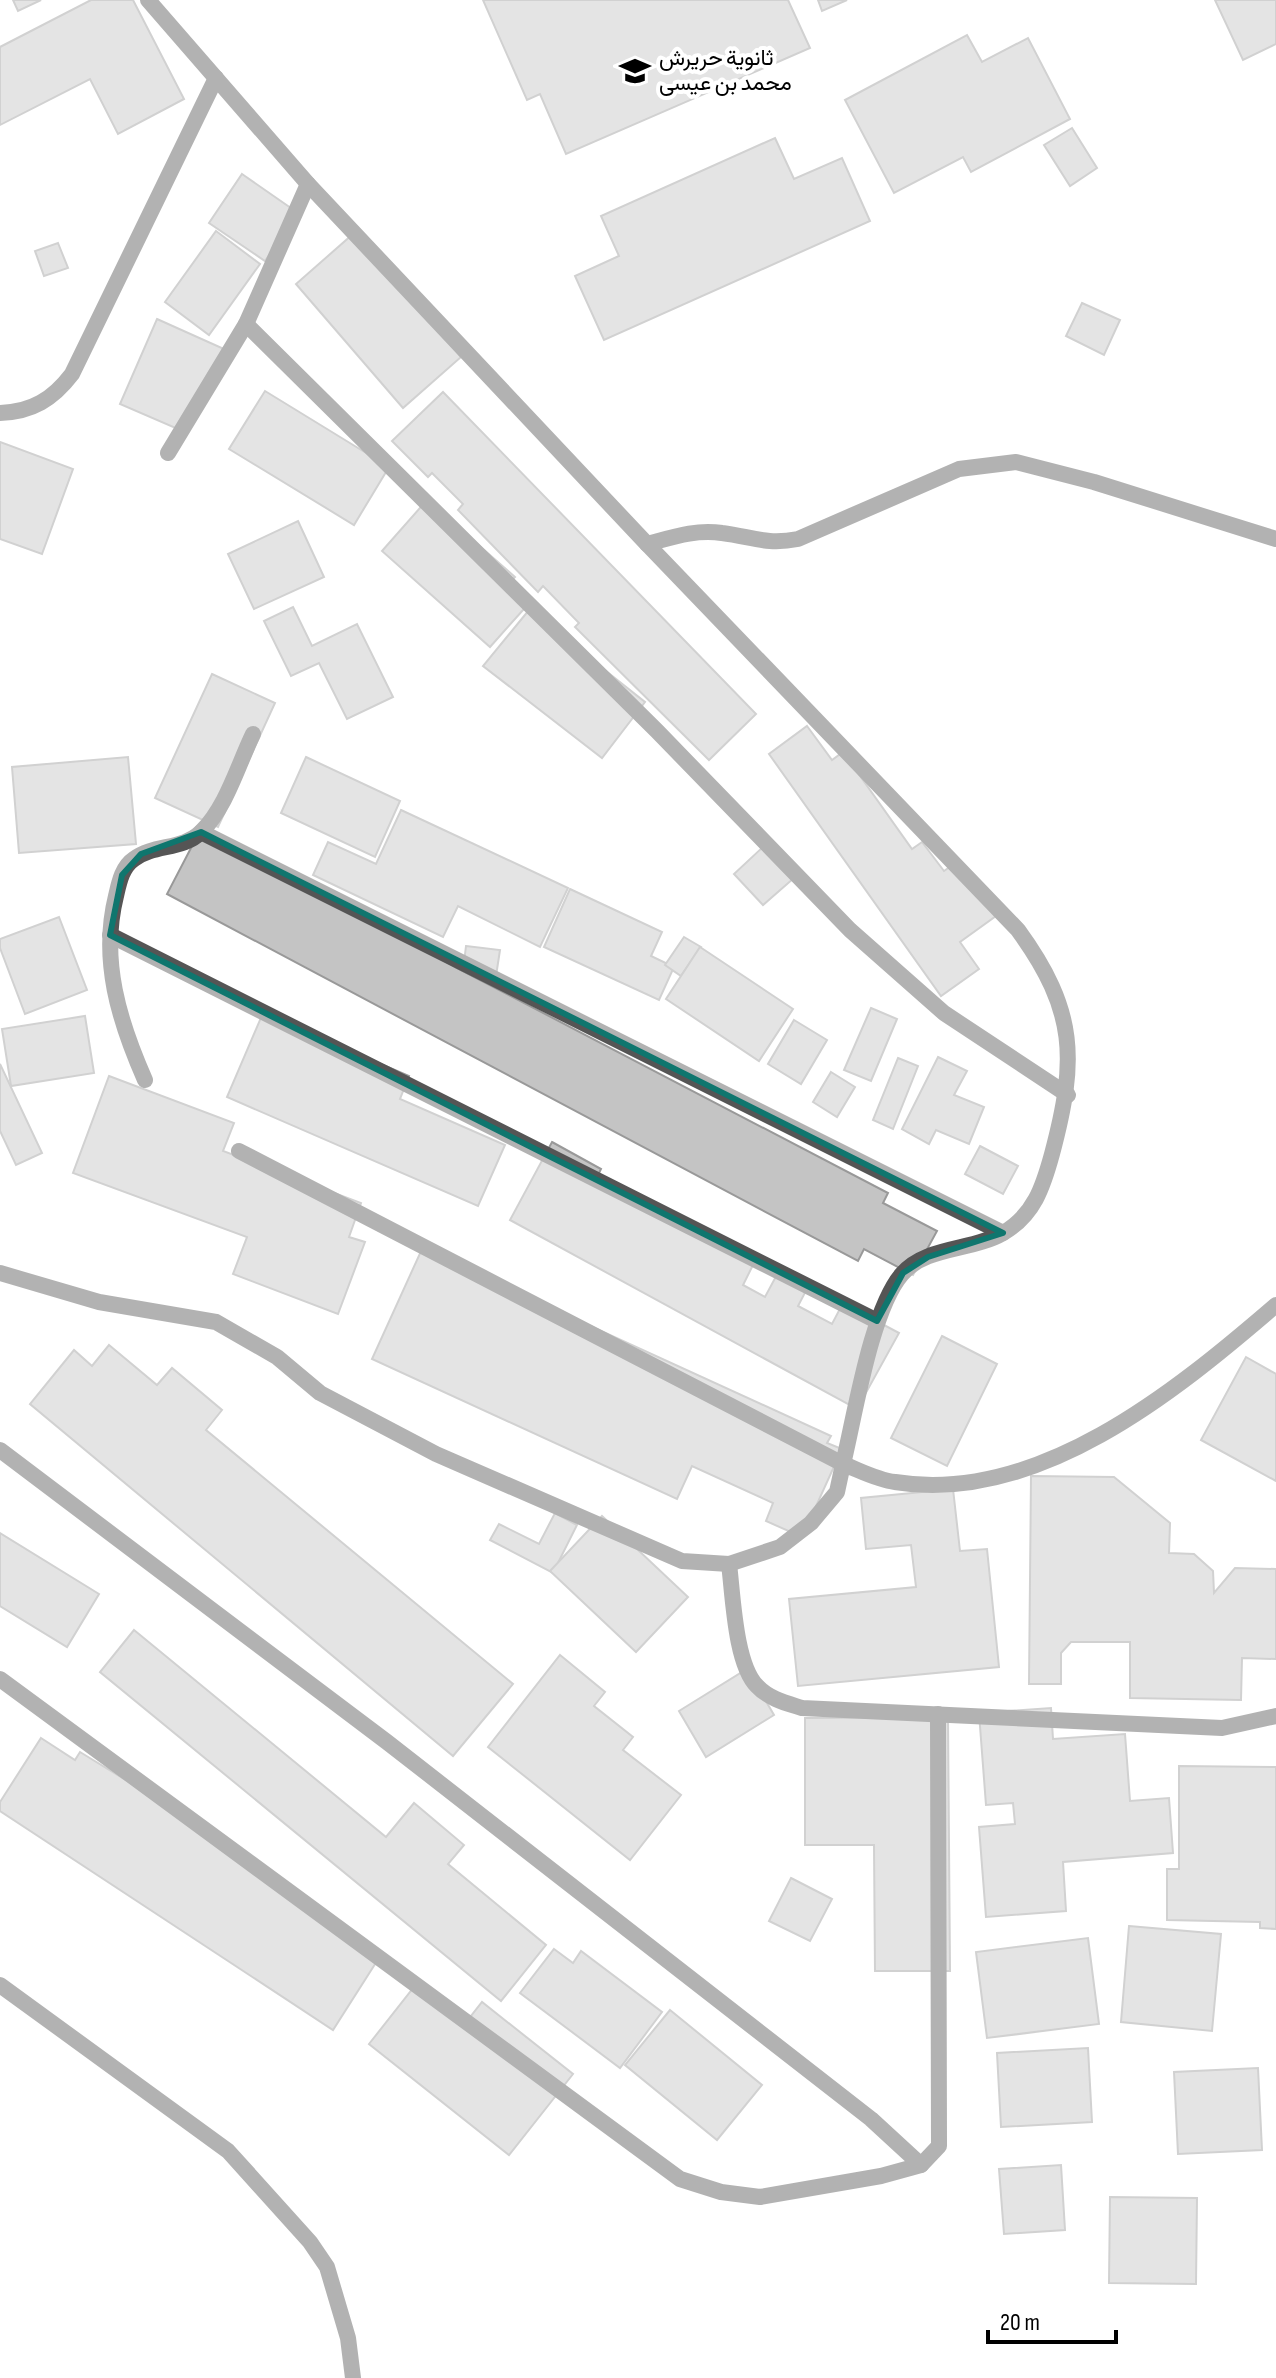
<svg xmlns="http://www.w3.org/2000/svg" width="1276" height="2378" font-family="'Sofia Sans Condensed',Vazirmatn,sans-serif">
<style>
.building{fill:#c4c4c4;stroke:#999;stroke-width:2}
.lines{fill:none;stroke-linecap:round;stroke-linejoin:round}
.minor{stroke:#555;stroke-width:16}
.marked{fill:none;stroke:#0f766e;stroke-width:6;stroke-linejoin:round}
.labels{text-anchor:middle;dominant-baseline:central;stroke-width:8;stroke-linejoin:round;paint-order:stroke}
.poi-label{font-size:22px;fill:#000;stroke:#fff;text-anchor:start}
</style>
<rect width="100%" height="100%" fill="#fff"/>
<g class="building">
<path d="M 13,0 L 41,0 L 18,11 Z"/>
<path d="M 91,0 L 133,0 L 184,99 L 118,134 L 90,79 L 0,125 L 0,47 Z"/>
<path d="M 483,0 L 788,0 L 810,48 L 566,154 L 540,94 L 527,100 Z"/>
<path d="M 818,0 L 847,0 L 822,11 Z"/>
<path d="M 1215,0 L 1276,0 L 1276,44 L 1243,60 Z"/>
<path d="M 967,35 L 982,62 L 1028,38 L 1070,119 L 971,172 L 963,157 L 894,193 L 845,100 Z"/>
<path d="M 1072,128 L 1097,168 L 1070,186 L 1044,145 Z"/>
<path d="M 775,138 L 794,179 L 842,158 L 870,221 L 604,340 L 575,276 L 619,256 L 601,216 Z"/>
<path d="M 242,174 L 298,213 L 265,261 L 209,223 Z"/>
<path d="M 216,231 L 260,264 L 209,335 L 165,302 Z"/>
<path d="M 353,234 L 461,357 L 403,408 L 296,284 Z"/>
<path d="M 58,243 L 68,268 L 44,276 L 35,251 Z"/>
<path d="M 1082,303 L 1120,320 L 1104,355 L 1066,336 Z"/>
<path d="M 157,319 L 224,349 L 187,433 L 120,404 Z"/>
<path d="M 265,391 L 389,467 L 354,525 L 229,449 Z"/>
<path d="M 443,392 L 756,714 L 709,760 L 575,627 L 579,623 L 543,586 L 538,592 L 458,510 L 463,504 L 432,473 L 428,477 L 392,441 Z"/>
<path d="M 0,442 L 73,469 L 42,554 L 0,539 Z"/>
<path d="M 427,500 L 515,577 L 511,581 L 532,600 L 490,647 L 382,551 Z"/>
<path d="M 298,521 L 324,577 L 254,609 L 228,554 Z"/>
<path d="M 293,607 L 312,646 L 357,624 L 393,697 L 347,719 L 319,663 L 291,676 L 264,621 Z"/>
<path d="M 529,610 L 645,702 L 602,758 L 483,666 Z"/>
<path d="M 212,674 L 275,703 L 218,827 L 155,798 Z"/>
<path d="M 807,726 L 832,760 L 843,752 L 912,849 L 922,842 L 944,871 L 957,862 L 996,916 L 960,942 L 979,969 L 941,996 L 769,754 Z"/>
<path d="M 128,757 L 136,844 L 19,853 L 12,767 Z"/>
<path d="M 306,757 L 400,801 L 375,857 L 281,813 Z"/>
<path d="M 401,810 L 568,888 L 540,947 L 458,906 L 443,937 L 313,875 L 328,842 L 376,864 Z"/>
<path d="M 203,825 L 457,968 L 888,1193 L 883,1203 L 937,1231 L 913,1275 L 864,1249 L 858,1261 L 167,894 Z"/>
<path d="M 764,846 L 794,878 L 763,905 L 734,874 Z"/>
<path d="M 570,889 L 662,932 L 651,956 L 674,967 L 659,1000 L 544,947 Z"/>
<path d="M 59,917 L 87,990 L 25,1014 L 0,948 L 0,939 Z"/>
<path d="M 684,937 L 701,947 L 681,976 L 665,965 Z"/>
<path d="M 466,946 L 500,950 L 496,976 L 463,971 Z"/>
<path d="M 700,947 L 793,1009 L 759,1061 L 666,999 Z"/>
<path d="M 871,1008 L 897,1019 L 871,1081 L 844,1070 Z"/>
<path d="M 263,1013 L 409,1076 L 400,1099 L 505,1145 L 478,1206 L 227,1097 Z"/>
<path d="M 85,1016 L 94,1073 L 11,1086 L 2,1029 Z"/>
<path d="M 794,1020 L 827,1040 L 801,1084 L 768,1064 Z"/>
<path d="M 938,1057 L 967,1071 L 954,1095 L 984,1107 L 969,1144 L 936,1130 L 929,1144 L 902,1129 Z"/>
<path d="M 898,1058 L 918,1066 L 893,1129 L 873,1120 Z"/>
<path d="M 0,1064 L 42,1153 L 16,1165 L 0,1131 Z"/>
<path d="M 831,1072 L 855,1087 L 837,1117 L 813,1102 Z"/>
<path d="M 109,1076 L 234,1123 L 223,1151 L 361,1203 L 349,1237 L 365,1242 L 338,1314 L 233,1274 L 247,1237 L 73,1173 Z"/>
<path d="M 552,1142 L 601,1169 L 597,1177 L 754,1263 L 743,1285 L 765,1297 L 780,1269 L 809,1285 L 798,1306 L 832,1324 L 843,1303 L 899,1333 L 857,1409 L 510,1220 Z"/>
<path d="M 980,1146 L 1018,1166 L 1003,1194 L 965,1174 Z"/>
<path d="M 422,1249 L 831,1436 L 827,1443 L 842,1449 L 802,1537 L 766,1521 L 773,1503 L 692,1466 L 677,1499 L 372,1359 Z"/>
<path d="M 942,1336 L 997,1364 L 947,1466 L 891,1438 Z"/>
<path d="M 109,1345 L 157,1385 L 172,1368 L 222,1410 L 206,1430 L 513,1684 L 453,1756 L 30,1404 L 74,1350 L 92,1366 Z"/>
<path d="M 1246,1357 L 1276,1374 L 1276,1481 L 1201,1440 Z"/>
<path d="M 1031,1476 L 1114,1477 L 1170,1523 L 1169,1553 L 1194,1554 L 1213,1571 L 1214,1593 L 1235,1568 L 1276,1569 L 1276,1659 L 1242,1658 L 1241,1700 L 1130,1698 L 1130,1642 L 1071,1642 L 1061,1653 L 1061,1684 L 1029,1684 Z"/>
<path d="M 953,1489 L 960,1551 L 987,1549 L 999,1667 L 798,1686 L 789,1599 L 916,1587 L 911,1545 L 866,1549 L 861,1498 Z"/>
<path d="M 555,1513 L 577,1525 L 553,1573 L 490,1540 L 499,1524 L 539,1544 Z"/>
<path d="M 602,1516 L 688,1597 L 636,1652 L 550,1571 Z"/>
<path d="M 0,1533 L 99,1594 L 67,1647 L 0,1606 Z"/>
<path d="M 134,1630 L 386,1837 L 414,1803 L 464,1845 L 448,1864 L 546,1945 L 501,2001 L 100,1672 Z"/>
<path d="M 560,1655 L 605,1692 L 594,1706 L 633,1737 L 623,1750 L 681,1795 L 630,1860 L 488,1747 Z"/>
<path d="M 747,1669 L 774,1715 L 706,1757 L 679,1711 Z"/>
<path d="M 1051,1708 L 1053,1739 L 1125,1734 L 1130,1801 L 1169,1798 L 1173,1853 L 1063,1862 L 1066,1911 L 986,1917 L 979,1827 L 1015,1824 L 1013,1803 L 986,1805 L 979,1713 Z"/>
<path d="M 948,1717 L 950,1971 L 875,1971 L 874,1845 L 805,1845 L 805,1718 Z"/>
<path d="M 41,1738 L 75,1760 L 80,1752 L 129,1782 L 377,1961 L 333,2030 L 0,1811 L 0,1802 Z"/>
<path d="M 1179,1766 L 1276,1767 L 1276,1929 L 1260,1928 L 1260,1922 L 1167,1920 L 1167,1869 L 1179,1869 Z"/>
<path d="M 791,1878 L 832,1899 L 810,1941 L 769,1921 Z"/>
<path d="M 1129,1926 L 1221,1934 L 1212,2031 L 1121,2022 Z"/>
<path d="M 1088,1938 L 1099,2024 L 987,2038 L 976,1952 Z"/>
<path d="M 554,1949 L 573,1963 L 581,1951 L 662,2012 L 620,2068 L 520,1993 Z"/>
<path d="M 414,1987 L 463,2026 L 482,2002 L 573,2074 L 509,2155 L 369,2044 Z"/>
<path d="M 670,2010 L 762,2085 L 717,2140 L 625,2065 Z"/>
<path d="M 1088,2048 L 1092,2122 L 1001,2127 L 997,2053 Z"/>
<path d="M 1258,2068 L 1262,2150 L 1178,2154 L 1174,2072 Z"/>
<path d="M 1061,2165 L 1065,2230 L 1004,2234 L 999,2169 Z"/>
<path d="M 1110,2197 L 1197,2198 L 1196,2284 L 1109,2283 Z"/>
</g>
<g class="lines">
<g class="minor">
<path d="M 148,0 L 308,184 L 647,544 C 673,537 696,529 722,533 C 753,537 766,545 798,539 L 959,469 L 1016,462 L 1094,482 L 1276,539"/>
<path d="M 246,324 L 657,731 L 850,930 L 944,1013 L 1068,1095"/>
<path d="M 0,413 C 32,412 53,399 72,374 L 216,78"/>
<path d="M 168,453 L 246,324 L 308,184"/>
<path d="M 201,832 L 1003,1233"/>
<path d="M 110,935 L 877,1321"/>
<path d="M 145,1080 C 119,1021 100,960 116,896 C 119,883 122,867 134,859 C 154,844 183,850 201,832 C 226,808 238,765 253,734"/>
<path d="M 239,1151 L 843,1464 C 855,1415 871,1310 902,1274 C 926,1246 972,1251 1003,1233 C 1034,1215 1043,1187 1052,1154 C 1077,1060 1077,1011 1018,930 L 647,544"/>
<path d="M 0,1273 L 99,1302 L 216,1322 L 277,1357 L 320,1393 L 436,1454 L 682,1561 L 729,1564 L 780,1547 L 811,1523 L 837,1492 L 843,1464 C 859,1470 877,1480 895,1482 C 1037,1505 1175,1392 1276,1305"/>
<path d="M 0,1450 L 387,1742 L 871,2119 L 921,2165"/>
<path d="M 729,1564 C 733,1595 735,1664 757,1686 C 769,1699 786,1703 802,1708 L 1222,1728 L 1276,1716"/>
<path d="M 0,1679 L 680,2179 L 721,2192 L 760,2197 L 881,2176 L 921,2165 L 939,2146 L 938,1714"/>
<path d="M 0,1985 L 228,2151 L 310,2242 L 327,2267 L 348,2338 L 353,2378"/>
</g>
</g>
<path d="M0 0H1276V2378H0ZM 201,832 L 1003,1233 L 928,1257 L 903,1273 L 877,1321 L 110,935 L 122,875 L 141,854 Z" fill="#fff" fill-opacity=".55" fill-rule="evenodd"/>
<path class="marked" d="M 201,832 L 1003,1233 L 928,1257 L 903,1273 L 877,1321 L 110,935 L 122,875 L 141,854 Z"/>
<defs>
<symbol id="university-bare" viewBox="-9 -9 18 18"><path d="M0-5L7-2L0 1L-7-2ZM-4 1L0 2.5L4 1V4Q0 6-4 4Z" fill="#000" stroke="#fff" stroke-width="2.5" paint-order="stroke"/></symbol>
</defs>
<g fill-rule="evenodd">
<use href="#university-bare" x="613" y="49" width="44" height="44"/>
</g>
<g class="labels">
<g class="poi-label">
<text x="659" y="58">ثانوية حريرش<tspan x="659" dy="25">محمد بن عيسى</tspan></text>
</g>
</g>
<path d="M988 2330v12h128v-12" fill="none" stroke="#000000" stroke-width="4"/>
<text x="1000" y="2330" font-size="24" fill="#000000" stroke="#ffffff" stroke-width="6" paint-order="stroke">20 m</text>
</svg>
